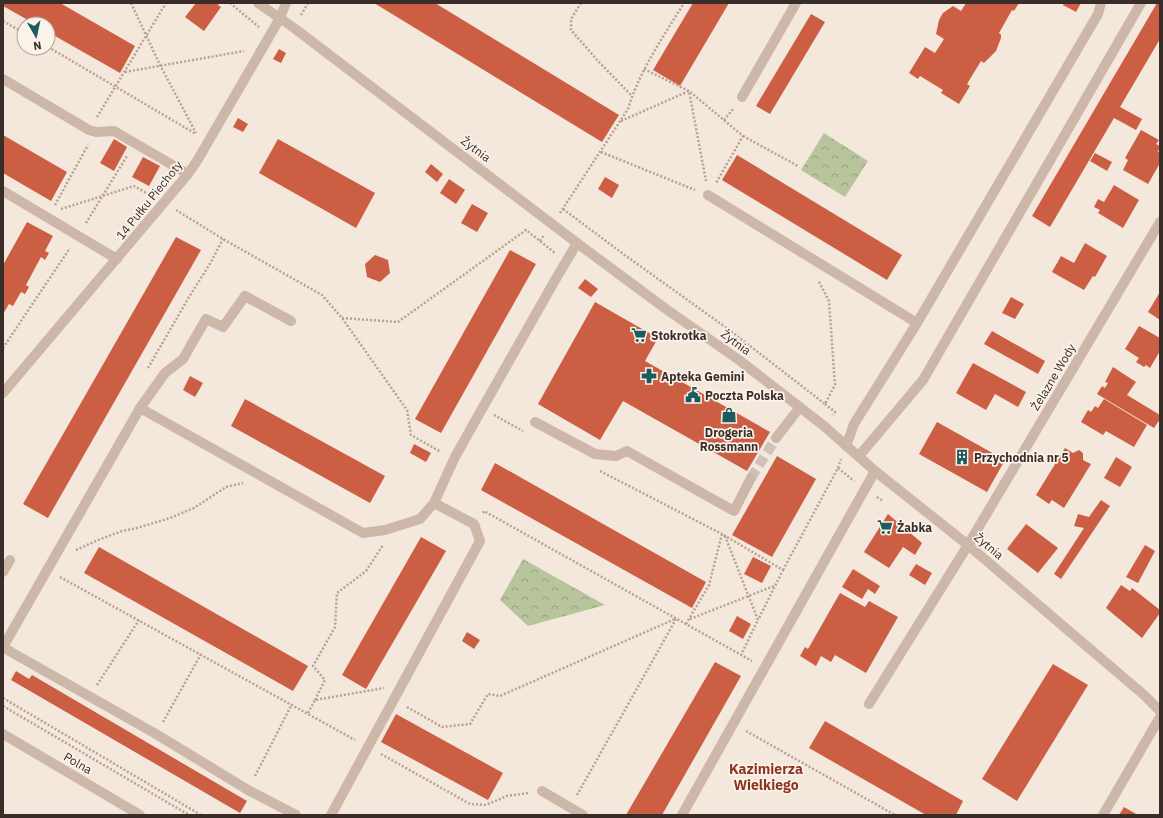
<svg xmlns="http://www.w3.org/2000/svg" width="1163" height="818" font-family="'IBM Plex Sans',sans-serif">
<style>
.park{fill:url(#park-crowns)}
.building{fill:#cc5e43}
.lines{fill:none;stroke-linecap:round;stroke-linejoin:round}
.minor-tunnel{stroke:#cfc3b9;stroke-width:10;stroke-dasharray:10 5;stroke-linecap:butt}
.path{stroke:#b9a192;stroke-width:2.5;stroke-dasharray:2 2;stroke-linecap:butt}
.minor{stroke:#cdb7a8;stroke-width:10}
.labels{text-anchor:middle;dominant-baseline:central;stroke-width:3.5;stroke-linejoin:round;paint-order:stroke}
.street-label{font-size:12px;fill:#392d29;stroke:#fbf2ea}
.poi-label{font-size:12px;font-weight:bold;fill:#392d29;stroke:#fbf2ea;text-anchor:start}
.quarter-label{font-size:14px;font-weight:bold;fill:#8c331d;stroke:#fbf2ea}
</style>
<defs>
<pattern id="park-crowns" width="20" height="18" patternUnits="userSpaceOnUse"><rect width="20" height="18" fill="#b8c49c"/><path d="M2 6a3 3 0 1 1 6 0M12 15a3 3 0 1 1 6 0" fill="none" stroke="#97a07f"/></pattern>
</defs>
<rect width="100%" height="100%" fill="#f4e8dd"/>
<g class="park">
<path d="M 824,133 L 868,161 L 845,197 L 801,170 Z"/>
<path d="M 523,559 L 605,605 L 528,626 L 500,600 Z"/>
</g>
<g class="building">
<path d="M 3,3 L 60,3 L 135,46 L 120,73 L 48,32 L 48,24 L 35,24 L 3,6 Z"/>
<path d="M 196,3 L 219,3 L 218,5 L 221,7 L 204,31 L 185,17 Z"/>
<path d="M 374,3 L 435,3 L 619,115 L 602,142 Z"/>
<path d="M 693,3 L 729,3 L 680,86 L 653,70 Z"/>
<path d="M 966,3 L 1019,3 L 1014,11 L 1012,10 L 999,33 L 1001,35 L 1001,38 L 996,51 L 984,63 L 981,61 L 967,84 L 970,86 L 959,104 L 941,93 L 943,90 L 920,76 L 918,79 L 909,73 L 925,47 L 935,53 L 944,39 L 936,34 L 939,20 L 943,13 L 953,6 L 961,11 Z"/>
<path d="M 1064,3 L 1081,3 L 1076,12 L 1063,5 Z"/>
<path d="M 1157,3 L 1160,3 L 1160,39 L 1120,107 L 1142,119 L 1136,130 L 1114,118 L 1050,227 L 1032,216 Z"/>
<path d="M 811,14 L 825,22 L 770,114 L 756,106 Z"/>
<path d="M 279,49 L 286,53 L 281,63 L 273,59 Z"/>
<path d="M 238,118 L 248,124 L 243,132 L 233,127 Z"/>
<path d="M 1141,130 L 1159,140 L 1156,144 L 1160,146 L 1158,152 L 1160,153 L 1160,163 L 1148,184 L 1123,170 L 1128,160 L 1125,158 Z"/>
<path d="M 3,135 L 67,172 L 51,201 L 3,173 Z"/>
<path d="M 114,139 L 127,147 L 114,171 L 100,163 Z"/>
<path d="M 278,139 L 375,193 L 356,228 L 259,173 Z"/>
<path d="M 1095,153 L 1112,162 L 1107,171 L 1090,161 Z"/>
<path d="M 737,155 L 902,255 L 887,280 L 722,180 Z"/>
<path d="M 143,157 L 160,166 L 149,186 L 132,177 Z"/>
<path d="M 431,164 L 443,174 L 437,182 L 425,172 Z"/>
<path d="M 605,177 L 619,185 L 612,198 L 598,189 Z"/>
<path d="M 449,179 L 465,190 L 456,204 L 440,193 Z"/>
<path d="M 1114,185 L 1139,200 L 1123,228 L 1098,213 L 1100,210 L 1094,207 L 1098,199 L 1104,202 Z"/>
<path d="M 472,204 L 488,213 L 477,232 L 461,223 Z"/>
<path d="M 27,222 L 53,236 L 45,251 L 49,253 L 45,260 L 41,257 L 26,285 L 29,287 L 25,294 L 21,292 L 13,306 L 9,304 L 3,314 L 3,265 Z"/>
<path d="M 176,237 L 201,250 L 48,518 L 23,504 Z"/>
<path d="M 1085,243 L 1107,256 L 1095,277 L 1093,276 L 1084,290 L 1052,272 L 1061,256 L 1074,263 Z"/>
<path d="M 510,250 L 536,264 L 441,433 L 415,419 Z"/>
<path d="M 375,255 L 388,260 L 390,273 L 380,282 L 367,277 L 365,264 Z"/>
<path d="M 585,279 L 598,289 L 591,297 L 578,288 Z"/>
<path d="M 1160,292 L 1160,320 L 1148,312 Z"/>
<path d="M 1011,297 L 1024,304 L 1015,319 L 1002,313 Z"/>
<path d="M 595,302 L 658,338 L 645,361 L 770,432 L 747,471 L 623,401 L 600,440 L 538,404 Z"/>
<path d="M 1139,326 L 1160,338 L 1160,351 L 1150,368 L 1146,365 L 1144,367 L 1136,362 L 1139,358 L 1125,349 Z"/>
<path d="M 992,331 L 1045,361 L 1038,374 L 984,344 Z"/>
<path d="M 973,363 L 1026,392 L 1018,407 L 995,394 L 986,410 L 956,393 Z"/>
<path d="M 1113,367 L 1136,382 L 1127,395 L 1160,415 L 1160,419 L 1154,428 L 1097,394 L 1102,386 L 1105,388 L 1108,383 L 1105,382 Z"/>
<path d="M 190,376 L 203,383 L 195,397 L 183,390 Z"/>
<path d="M 245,399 L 385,476 L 370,503 L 231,426 Z"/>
<path d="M 1104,399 L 1147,425 L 1134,447 L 1106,431 L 1103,435 L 1081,422 L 1088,410 L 1091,412 L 1095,406 L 1098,408 Z"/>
<path d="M 937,422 L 1005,460 L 987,492 L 919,454 Z"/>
<path d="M 414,444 L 431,453 L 426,462 L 410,453 Z"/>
<path d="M 1065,448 L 1073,453 L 1079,450 L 1083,453 L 1083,460 L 1091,464 L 1064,508 L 1052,500 L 1049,504 L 1036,495 Z"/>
<path d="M 777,456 L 816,479 L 772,557 L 732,535 Z"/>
<path d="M 1116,457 L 1132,467 L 1120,487 L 1104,478 Z"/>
<path d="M 495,463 L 706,582 L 692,608 L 481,490 Z"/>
<path d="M 1101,500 L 1110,506 L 1061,579 L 1054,574 L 1084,528 L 1074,526 L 1078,514 L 1089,517 Z"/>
<path d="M 888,514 L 922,543 L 915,555 L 903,547 L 889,568 L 864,552 Z"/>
<path d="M 1026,524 L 1058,548 L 1038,573 L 1007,549 Z"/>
<path d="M 421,537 L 446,551 L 366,689 L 342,675 Z"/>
<path d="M 1145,545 L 1155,551 L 1138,583 L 1126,577 Z"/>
<path d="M 99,547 L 308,666 L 293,691 L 84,573 Z"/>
<path d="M 753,557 L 771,566 L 762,583 L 744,574 Z"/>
<path d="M 916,564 L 932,573 L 925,585 L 909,575 Z"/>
<path d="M 853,569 L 880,586 L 875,594 L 868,589 L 862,599 L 842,587 Z"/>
<path d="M 1121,585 L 1130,591 L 1132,588 L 1160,610 L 1160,613 L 1142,638 L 1106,608 Z"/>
<path d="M 840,593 L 865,607 L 869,601 L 898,617 L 866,673 L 835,655 L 831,662 L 821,656 L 816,666 L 800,656 L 805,647 L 808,649 Z"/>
<path d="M 737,616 L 751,624 L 743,639 L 729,631 Z"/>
<path d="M 467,632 L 480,640 L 474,649 L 462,641 Z"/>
<path d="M 715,662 L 741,676 L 662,815 L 626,815 Z"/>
<path d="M 1053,664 L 1088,685 L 1017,801 L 982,779 Z"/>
<path d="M 16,671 L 29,679 L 32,675 L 247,801 L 240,813 L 11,680 Z"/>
<path d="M 396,714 L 503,773 L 488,800 L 381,742 Z"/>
<path d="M 825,721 L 963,801 L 956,815 L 926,815 L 809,748 Z"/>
<path d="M 1124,807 L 1138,815 L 1119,815 Z"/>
</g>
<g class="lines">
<path class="minor-tunnel" d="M 751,478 L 776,438"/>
<g class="path">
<path d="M 131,3 L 160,65 L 196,133"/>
<path d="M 230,3 L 259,27"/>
<path d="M 581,3 L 571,19 L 571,30 L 598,61 L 632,96"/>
<path d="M 301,15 L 308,3"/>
<path d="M 3,21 L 24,33"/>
<path d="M 48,47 L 196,134"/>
<path d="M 644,69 L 689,91 L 706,181"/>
<path d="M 125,72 L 244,51"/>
<path d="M 97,117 L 166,3"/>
<path d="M 724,120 L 734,108"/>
<path d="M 621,121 L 689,91 L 743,136 L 716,183"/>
<path d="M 743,136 L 798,166"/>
<path d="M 601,152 L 695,190"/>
<path d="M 55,205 L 88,145"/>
<path d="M 61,209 L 134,186 L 150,195"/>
<path d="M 563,209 L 622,253 L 728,329 L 825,404 L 835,385 L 829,301 L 818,280"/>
<path d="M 176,210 L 223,239 L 322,295 L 342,318 L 407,410 L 411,435 L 441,452"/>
<path d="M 560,213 L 628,109 C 640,70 663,37 684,3"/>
<path d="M 86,223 L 127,156"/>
<path d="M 540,241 L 544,235"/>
<path d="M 342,318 L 398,322 L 526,230 L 555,253"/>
<path d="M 3,348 L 70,248"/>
<path d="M 148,368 L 189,297 L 211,262 L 223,239"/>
<path d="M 825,404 L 835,412 L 833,415"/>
<path d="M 494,415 L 523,431"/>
<path d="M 838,468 L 841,459"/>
<path d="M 600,471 L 722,534"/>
<path d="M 877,497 L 883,501"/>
<path d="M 483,513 L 484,511 L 752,661"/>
<path d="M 725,536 L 758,620 L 741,655"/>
<path d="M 76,550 L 98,540 L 122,531 L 137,528 L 170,518 L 194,508 L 226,487 L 243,483"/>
<path d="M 783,570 L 838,468 L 854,481"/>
<path d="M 60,577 L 355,740"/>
<path d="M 690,619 L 774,586"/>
<path d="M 686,624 L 709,585 L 722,534 L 783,570 L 758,620"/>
<path d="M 97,685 L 139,620"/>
<path d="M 3,698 L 201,815"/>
<path d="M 315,700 L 325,680 L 313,666 L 335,627 L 337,593 L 366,571 L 383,545"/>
<path d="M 3,706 L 189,815"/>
<path d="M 407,707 L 442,727 L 470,724 L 488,694 L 500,696 L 675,619"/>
<path d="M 308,713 L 315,700 L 384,688"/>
<path d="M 163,722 L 201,654"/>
<path d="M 746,731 L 895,815"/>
<path d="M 381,754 L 470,804 L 486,805 L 507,796 L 528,793"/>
<path d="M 255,776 L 292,704"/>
<path d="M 577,795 L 676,619"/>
</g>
<g class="minor">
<path d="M 258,3 L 294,28 L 577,243 L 666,309 L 739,360 L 824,426 L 875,471 L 968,545 L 1144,695 L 1160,711"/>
<path d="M 3,79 L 89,130 L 96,132 L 114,131 L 188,174"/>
<path d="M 742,97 L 796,3"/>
<path d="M 3,191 L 117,259"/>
<path d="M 708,195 L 917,323"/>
<path d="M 3,393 L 188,174 L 197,161 L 280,18 L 286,3"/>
<path d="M 140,408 L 363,533 L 385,530 L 420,519 L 434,503"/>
<path d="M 535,422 L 595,454 L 616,456 L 627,451 L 734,511 L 751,478"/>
<path d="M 776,438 L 800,407"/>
<path d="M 846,446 L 854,424 L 917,323 L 1098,14 L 1101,3"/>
<path d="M 859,456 L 923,380 L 1141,3"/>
<path d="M 3,572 L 10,560"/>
<path d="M 3,647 L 140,408 L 165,373 L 183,359 L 206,319 L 223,327 L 245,296 L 291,321"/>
<path d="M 3,647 L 11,652 L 156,734 L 248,790 L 296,815"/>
<path d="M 869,704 L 968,545 L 1160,222"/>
<path d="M 3,734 L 140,815"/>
<path d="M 542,791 L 583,815"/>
<path d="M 331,815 L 480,541 L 474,524 L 434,503 L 454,459 L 474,423 L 554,282 L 577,243"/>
<path d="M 682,815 L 875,471"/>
<path d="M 1103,815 L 1160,717"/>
</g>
</g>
<defs>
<symbol id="supermarket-bare" viewBox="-9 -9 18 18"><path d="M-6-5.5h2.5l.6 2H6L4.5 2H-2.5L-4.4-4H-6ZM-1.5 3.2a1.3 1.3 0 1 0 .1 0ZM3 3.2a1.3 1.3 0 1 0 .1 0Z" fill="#1c5c5d" stroke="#fbf2ea" stroke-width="2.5" paint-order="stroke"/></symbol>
<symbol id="pharmacy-bare" viewBox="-9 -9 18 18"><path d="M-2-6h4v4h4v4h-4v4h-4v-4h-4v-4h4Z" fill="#1c5c5d" stroke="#fbf2ea" stroke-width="2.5" paint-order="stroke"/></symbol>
<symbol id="civic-bare" viewBox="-9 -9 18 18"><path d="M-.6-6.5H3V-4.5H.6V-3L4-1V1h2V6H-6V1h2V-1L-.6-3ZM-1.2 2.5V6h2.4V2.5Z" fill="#1c5c5d" stroke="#fbf2ea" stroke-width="2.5" paint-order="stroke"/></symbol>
<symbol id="shop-bare" viewBox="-9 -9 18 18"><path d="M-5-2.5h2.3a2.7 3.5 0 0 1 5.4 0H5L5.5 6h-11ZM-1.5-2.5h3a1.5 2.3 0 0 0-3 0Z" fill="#1c5c5d" stroke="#fbf2ea" stroke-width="2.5" paint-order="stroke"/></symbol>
<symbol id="building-bare" viewBox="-9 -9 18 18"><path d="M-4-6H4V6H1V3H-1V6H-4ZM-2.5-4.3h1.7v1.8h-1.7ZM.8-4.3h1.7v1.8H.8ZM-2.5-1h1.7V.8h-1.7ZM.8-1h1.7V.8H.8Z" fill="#1c5c5d" stroke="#fbf2ea" stroke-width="2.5" paint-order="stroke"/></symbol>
</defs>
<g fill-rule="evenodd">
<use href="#supermarket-bare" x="628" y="324" width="22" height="22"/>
<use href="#pharmacy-bare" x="638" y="365" width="22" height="22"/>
<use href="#civic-bare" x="682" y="384" width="22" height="22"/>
<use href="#shop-bare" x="718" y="404" width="22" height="22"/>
<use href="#building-bare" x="951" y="446" width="22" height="22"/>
<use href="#supermarket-bare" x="874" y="516" width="22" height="22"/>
</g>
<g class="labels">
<g class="street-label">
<text transform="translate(476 149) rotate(37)">Żytnia</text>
<text transform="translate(149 200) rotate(-51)">14 Pułku Piechoty</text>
<text transform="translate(736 342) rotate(36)">Żytnia</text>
<text transform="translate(1053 377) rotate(-59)">Żelazne Wody</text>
<text transform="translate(989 546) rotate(40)">Żytnia</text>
<text transform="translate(78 763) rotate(30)">Polna</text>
</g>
<g class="poi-label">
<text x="651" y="335">Stokrotka</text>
<text x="661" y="376">Apteka Gemini</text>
<text x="705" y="395">Poczta Polska</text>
<text x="729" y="432" text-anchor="middle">Drogeria<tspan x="729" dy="14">Rossmann</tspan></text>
<text x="974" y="457">Przychodnia nr 5</text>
<text x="897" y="527">Żabka</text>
</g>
<g class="quarter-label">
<text x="766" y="769">Kazimierza<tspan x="766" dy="16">Wielkiego</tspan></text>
</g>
</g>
<rect width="1163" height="818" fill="none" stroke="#392d29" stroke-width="8"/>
<g transform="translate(36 36) rotate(171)"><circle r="19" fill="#fbf2ea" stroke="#ada39d"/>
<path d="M0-3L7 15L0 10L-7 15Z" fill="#1c5c5d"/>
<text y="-6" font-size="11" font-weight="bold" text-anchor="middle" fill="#392d29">N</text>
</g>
</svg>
